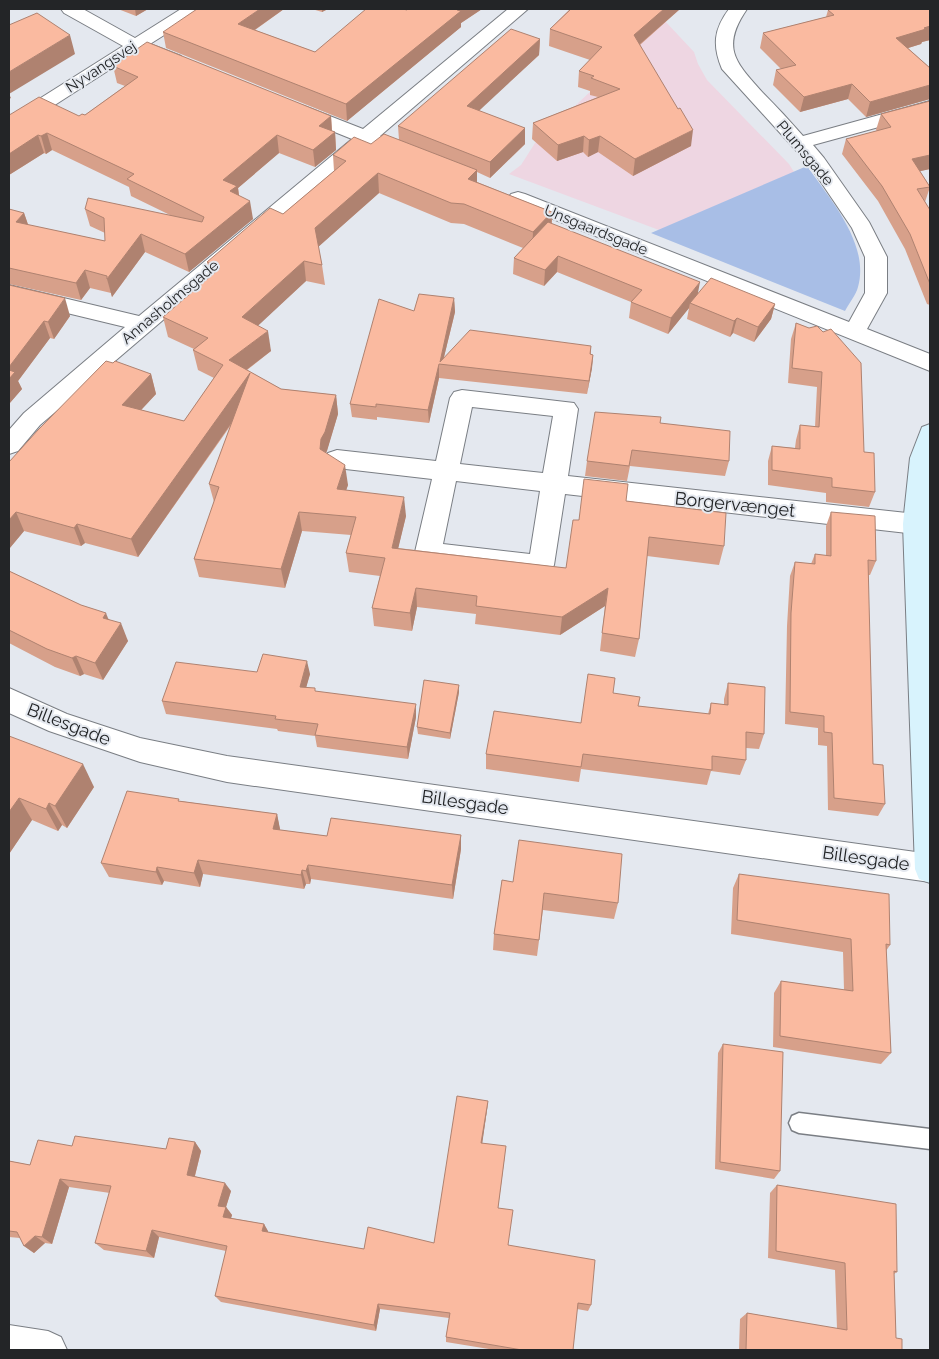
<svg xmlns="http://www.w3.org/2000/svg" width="939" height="1359" font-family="Raleway,sans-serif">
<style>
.education{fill:#eed6e2}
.green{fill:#a8bee6}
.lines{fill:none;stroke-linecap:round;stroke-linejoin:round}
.lane-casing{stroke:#7a7e84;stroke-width:3}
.street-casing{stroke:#7a7e84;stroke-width:2}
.secondary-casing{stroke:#7a7e84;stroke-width:2}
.lane{fill:#fff;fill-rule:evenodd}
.street{fill:#fff;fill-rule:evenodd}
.secondary{fill:#d8f3fd;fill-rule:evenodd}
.wall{fill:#d7a08a}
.shaded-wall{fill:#af8270}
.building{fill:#fabaa0;stroke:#af8270}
.labels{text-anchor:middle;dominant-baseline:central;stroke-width:4;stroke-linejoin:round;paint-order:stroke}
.far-street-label{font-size:15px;fill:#232527;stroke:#e4e8ef}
.street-label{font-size:18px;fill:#232527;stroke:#e4e8ef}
</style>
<rect width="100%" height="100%" fill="#e4e8ef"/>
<path class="education" d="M 665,21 L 694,52 L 698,64 L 707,80 L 789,164 L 794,172 L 659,230 L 509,174 L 521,165 L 535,143 L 605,78 L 629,51 Z"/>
<path class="green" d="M 807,166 C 830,199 870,244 858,287 C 856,295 849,303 845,311 L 651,233 Z"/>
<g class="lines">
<defs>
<path id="lane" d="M 799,1113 L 930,1129 L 930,1149 L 799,1133 L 792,1130 L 789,1123 L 792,1116 Z"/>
<g id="street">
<path d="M 61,9 L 83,9 L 135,38 L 181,9 L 202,9 L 199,13 L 150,44 L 181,56 L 183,60 L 181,64 C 167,67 150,57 137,52 L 16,130 L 9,132 L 9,118 L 123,46 L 64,13 Z"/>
<path d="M 508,9 L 528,9 L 380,136 L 417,151 L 420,155 L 417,159 C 402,163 383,151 368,145 L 40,425 L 18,451 L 9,454 L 9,430 L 24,413 L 125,327 L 9,299 L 9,285 L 139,316 L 352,139 L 290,114 L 287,110 L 290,106 L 297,104 L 304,106 L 363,129 Z"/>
<path d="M 729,9 L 747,9 C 720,48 736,63 763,93 C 777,107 790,121 803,136 L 930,101 L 930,113 L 813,145 L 824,158 L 869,222 L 887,257 L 887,293 L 867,329 L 930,354 L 930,371 L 511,202 L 508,198 L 511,194 L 518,192 L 525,194 L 849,322 L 865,293 L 865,257 L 852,228 L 810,166 L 722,69 C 712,45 714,29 729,9 Z"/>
<path d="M 462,390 L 574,403 L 578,409 L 568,476 L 916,514 L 925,517 L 929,524 L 925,531 L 916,534 L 565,494 L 554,565 L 550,572 L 541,575 L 428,562 L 419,559 L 415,552 L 432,479 L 337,468 L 328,465 L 325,459 L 328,453 L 337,450 L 436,461 L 450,398 L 454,392 ZM 472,407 L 553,416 L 543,473 L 460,464 ZM 456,481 L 540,491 L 530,554 L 443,544 Z"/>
<path d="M 9,688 L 67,714 L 140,738 L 227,756 L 930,854 L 930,882 L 227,782 L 140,762 L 49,731 L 9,713 Z"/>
<path d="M 9,1325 L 48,1331 L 61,1337 L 67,1350 L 9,1350 Z"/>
</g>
<path id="secondary" d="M 930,424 L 929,524 L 930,558 L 930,883 L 919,879 L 915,869 L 903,524 L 910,458 L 922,427 Z"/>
</defs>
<use href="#lane" class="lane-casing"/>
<use href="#street" class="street-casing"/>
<use href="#secondary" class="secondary-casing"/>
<use href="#lane" class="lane"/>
<use href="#street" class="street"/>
<use href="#secondary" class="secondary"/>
</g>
<g class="wall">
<path d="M 118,9 L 148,9 L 136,16 Z"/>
<path d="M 284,9 L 255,30 L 315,52 L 408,9 L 482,9 L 461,23 L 461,27 L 347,121 L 166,48 L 163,32 Z"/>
<path d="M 312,9 L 328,9 L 322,12 Z"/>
<path d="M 570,9 L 680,9 L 640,45 L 691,146 L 633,176 L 598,152 L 588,157 L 583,152 L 557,161 L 532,139 L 533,123 L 598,97 L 590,95 L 590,91 L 578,87 L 579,71 L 590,60 L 549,46 L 550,29 Z"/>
<path d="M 930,9 L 930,40 L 922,42 L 921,44 L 908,48 L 930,68 L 930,100 L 930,99 L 866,117 L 848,99 L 800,112 L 773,85 L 776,70 L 781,69 L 760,48 L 763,33 L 826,17 L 828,10 Z"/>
<path d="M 540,39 L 539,55 L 479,110 L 525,144 L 490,178 L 477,172 L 477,182 L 552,212 L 552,224 L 698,293 L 775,304 L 771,319 L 754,342 L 733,333 L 730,337 L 687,319 L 689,308 L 668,334 L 629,318 L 631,302 L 557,272 L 544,286 L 513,274 L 514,258 L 523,248 L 464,224 L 451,223 L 379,193 L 318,247 L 322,265 L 325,285 L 306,281 L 258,325 L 271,351 L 247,370 L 281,389 L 336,395 L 338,414 L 326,453 L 348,485 L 346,490 L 406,516 L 398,548 L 566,568 L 579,520 L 626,501 L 724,546 L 719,565 L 647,556 L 639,639 L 635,657 L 600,651 L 605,606 L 560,635 L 475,624 L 476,614 L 417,607 L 412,631 L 374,626 L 372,608 L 380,576 L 349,572 L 346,553 L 351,535 L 302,531 L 285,588 L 199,577 L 194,559 L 214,502 L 209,484 L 231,425 L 138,557 L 85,543 L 81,546 L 24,531 L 9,549 L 9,462 L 113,363 L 151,374 L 156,394 L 141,410 L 184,421 L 214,378 L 198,370 L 193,350 L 194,349 L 168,337 L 163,317 L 210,276 L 207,262 L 283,214 L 334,171 L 333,155 L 371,144 L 399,140 L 398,126 Z"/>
<path d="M 113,66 L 331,116 L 332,131 L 335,132 L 336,150 L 315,167 L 279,153 L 238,188 L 239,196 L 253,219 L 189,272 L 145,252 L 112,297 L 111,293 L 90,288 L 81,300 L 9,284 L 9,195 L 10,198 L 10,210 L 24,213 L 28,225 L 105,241 L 105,233 L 90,226 L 85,209 L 170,215 L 131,196 L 129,187 L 52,150 L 46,154 L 44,153 L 9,175 L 9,115 L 79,116 L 85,115 L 125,86 L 117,83 Z"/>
<path d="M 930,101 L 930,169 L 920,171 L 930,187 L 925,202 L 930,210 L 930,305 L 927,304 L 905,249 L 878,201 L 842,154 L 846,139 L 877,131 L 876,130 L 881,114 Z"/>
<path d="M 9,285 L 70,316 L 54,339 L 50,338 L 18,381 L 22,389 L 9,404 Z"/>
<path d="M 454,298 L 455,312 L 444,357 L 591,346 L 591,354 L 593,355 L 592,368 L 587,394 L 439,378 L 429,423 L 377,417 L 377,420 L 352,417 L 350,404 L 414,311 Z"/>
<path d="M 796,323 L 809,328 L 864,452 L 875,492 L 869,507 L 826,502 L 826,493 L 768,485 L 768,461 L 772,446 L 795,448 L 796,440 L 800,425 L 815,427 L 817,387 L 788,383 L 791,339 Z"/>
<path d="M 660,423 L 729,461 L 725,476 L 630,466 L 627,481 L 585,476 L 587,461 Z"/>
<path d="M 831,512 L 876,561 L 870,575 L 868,575 L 873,764 L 885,804 L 878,816 L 828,810 L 827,746 L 818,745 L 818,728 L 785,724 L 787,626 L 790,576 L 795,562 L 811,564 L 815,554 L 826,556 L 826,526 Z"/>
<path d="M 9,571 L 109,619 L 128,641 L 103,680 L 84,674 L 80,676 L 55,667 L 9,643 Z"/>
<path d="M 257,672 L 310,674 L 306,687 L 316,692 L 416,717 L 408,759 L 317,747 L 315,736 L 278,731 L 277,729 L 166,714 L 162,701 Z"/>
<path d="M 728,683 L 764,734 L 759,749 L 746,748 L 746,760 L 740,775 L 711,771 L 707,785 L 581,769 L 579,782 L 486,769 L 486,754 L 581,723 L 613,693 L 638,706 L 708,714 L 711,703 L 724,705 L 724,699 Z"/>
<path d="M 459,692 L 450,739 L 418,734 L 417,727 Z"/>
<path d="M 9,736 L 94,787 L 67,828 L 62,825 L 58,831 L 32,820 L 9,854 Z"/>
<path d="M 180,801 L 277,814 L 280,830 L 327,836 L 461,835 L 461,849 L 453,899 L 311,879 L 310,884 L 306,884 L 304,889 L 203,874 L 200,887 L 164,881 L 162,885 L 109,877 L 101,863 Z"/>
<path d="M 739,874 L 890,945 L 886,951 L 891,1053 L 881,1064 L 773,1047 L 774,993 L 781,981 L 844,990 L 843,952 L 731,934 L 733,888 Z"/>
<path d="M 502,880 L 618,903 L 614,919 L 543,910 L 537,956 L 493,950 L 494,934 Z"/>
<path d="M 723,1044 L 780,1171 L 774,1179 L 715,1169 L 718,1053 Z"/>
<path d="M 488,1101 L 487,1110 L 482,1143 L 505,1155 L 498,1208 L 508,1245 L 591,1305 L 588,1311 L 577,1309 L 573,1350 L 495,1350 L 446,1342 L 446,1337 L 449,1318 L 380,1309 L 376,1331 L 221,1302 L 215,1296 L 226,1251 L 159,1237 L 154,1258 L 104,1250 L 95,1243 L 110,1193 L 69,1187 L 52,1244 L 45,1243 L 34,1253 L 24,1246 L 20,1238 L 9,1237 L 9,1161 L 30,1165 L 72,1146 L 166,1149 L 195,1142 L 201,1151 L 195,1176 L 231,1191 L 226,1207 L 232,1215 L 231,1218 L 264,1224 L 268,1232 L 364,1249 L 434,1243 Z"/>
<path d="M 777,1185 L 897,1272 L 894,1274 L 896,1338 L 902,1350 L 739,1350 L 740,1319 L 747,1313 L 837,1329 L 835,1270 L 768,1258 L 770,1193 Z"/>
</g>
<g class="shaded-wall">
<path d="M 135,9 L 148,9 L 136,16 Z"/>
<path d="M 260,9 L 284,9 L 240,40 L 238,24 Z"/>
<path d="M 322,9 L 328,9 L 322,12 Z"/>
<path d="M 458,9 L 482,9 L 461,23 L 461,27 L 347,121 L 346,104 Z"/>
<path d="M 664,9 L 680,9 L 632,51 L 634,35 Z"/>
<path d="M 930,26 L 930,40 L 922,42 L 921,44 L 892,53 L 896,38 Z"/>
<path d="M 70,35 L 75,54 L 9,94 L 11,98 L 9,99 L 9,72 Z"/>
<path d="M 540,39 L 539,55 L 467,122 L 467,106 Z"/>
<path d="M 852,84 L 848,99 L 800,112 L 804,97 Z"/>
<path d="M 930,85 L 930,99 L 866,117 L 870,102 Z"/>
<path d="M 331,116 L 332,133 L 335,132 L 336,150 L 315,167 L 313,150 L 319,126 Z"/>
<path d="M 525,128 L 525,144 L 490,178 L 490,162 Z"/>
<path d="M 693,130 L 691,146 L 633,176 L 635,159 Z"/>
<path d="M 47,133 L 52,150 L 46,154 L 41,136 Z"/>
<path d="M 38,135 L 44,153 L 9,175 L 9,154 Z"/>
<path d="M 277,135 L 279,153 L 238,188 L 240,203 L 233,209 L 223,180 Z"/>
<path d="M 584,136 L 583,152 L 557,161 L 558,145 Z"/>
<path d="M 600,136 L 598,152 L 588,157 L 589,140 Z"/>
<path d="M 930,155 L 930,169 L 907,174 L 912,159 Z"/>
<path d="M 477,170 L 477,191 L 468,179 Z"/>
<path d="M 378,173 L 379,193 L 317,248 L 315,228 Z"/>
<path d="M 9,195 L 10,198 L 10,212 L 9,214 Z"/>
<path d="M 250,201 L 253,219 L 189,272 L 185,254 Z"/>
<path d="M 552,212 L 551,232 L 532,252 L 533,232 Z"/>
<path d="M 24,213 L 30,230 L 16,222 Z"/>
<path d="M 141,234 L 145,252 L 112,297 L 107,279 Z"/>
<path d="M 558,256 L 557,272 L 544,286 L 545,270 Z"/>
<path d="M 304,261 L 306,281 L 246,337 L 242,317 Z"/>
<path d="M 85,270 L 90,288 L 81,300 L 76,283 Z"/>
<path d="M 700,282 L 697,298 L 690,303 L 689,308 L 668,334 L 671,318 Z"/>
<path d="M 65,298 L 70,316 L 54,339 L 48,322 Z"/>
<path d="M 454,298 L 455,312 L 442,365 L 440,362 Z"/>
<path d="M 775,304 L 771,319 L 754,342 L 758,327 Z"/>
<path d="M 737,318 L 733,333 L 730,337 L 734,321 Z"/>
<path d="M 44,321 L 50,338 L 18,381 L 22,389 L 9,404 L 9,367 Z"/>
<path d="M 268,331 L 271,351 L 233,380 L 229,360 Z"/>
<path d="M 593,355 L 592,368 L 587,394 Z"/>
<path d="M 439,364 L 439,378 L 429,423 L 428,410 Z"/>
<path d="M 250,373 L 253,392 L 138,557 L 131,539 Z"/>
<path d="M 151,374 L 156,394 L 128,424 L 122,405 Z"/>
<path d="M 336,395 L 338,414 L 327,451 L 323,458 L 320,449 L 321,439 Z"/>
<path d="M 345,465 L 348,485 L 340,508 L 337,489 Z"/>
<path d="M 404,497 L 406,516 L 394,566 L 392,548 Z"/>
<path d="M 16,512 L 24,531 L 9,549 L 9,520 Z"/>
<path d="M 299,512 L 302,531 L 285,588 L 281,569 Z"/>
<path d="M 77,524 L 85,543 L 81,546 L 74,528 Z"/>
<path d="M 416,588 L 417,607 L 412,631 L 410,613 Z"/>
<path d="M 608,588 L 605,606 L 560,635 L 562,617 Z"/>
<path d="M 106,613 L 113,631 L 103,618 Z"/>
<path d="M 121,623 L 128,641 L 103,680 L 95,663 Z"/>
<path d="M 76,656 L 84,674 L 80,676 L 72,658 Z"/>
<path d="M 307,661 L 310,674 L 303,699 L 300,687 Z"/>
<path d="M 459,685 L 459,692 L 450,739 L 450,733 Z"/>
<path d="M 416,704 L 416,717 L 408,759 L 407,747 Z"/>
<path d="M 83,764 L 94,787 L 67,828 L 55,806 Z"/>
<path d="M 19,798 L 32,820 L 9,854 L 9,812 Z"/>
<path d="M 49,803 L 62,825 L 58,831 L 46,809 Z"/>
<path d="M 277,814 L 280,829 L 277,843 L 273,829 Z"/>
<path d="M 461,835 L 461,849 L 453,899 L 452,885 Z"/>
<path d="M 198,860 L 203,874 L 200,887 L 194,873 Z"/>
<path d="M 308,865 L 311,879 L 310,884 L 306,871 Z"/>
<path d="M 157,867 L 164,881 L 162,885 L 156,872 Z"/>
<path d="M 302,870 L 306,884 L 304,889 L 301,875 Z"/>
<path d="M 488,1101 L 487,1110 L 481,1152 L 481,1143 Z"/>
<path d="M 195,1142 L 201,1151 L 193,1183 L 187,1175 Z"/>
<path d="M 60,1179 L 69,1187 L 52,1244 L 42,1237 Z"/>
<path d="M 225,1183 L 231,1191 L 226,1207 L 232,1215 L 229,1225 L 223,1217 L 218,1206 Z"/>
<path d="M 264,1224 L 268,1231 L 267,1238 L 262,1231 Z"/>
<path d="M 152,1230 L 159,1237 L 154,1258 L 146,1251 Z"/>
<path d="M 35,1236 L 45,1243 L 34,1253 L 24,1246 Z"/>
<path d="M 378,1304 L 380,1309 L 376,1331 L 374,1325 Z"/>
</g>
<g class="building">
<path d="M 197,9 L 260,9 L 238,24 L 315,52 L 366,9 L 403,9 L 407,10 L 408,9 L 458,9 L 457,10 L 461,11 L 346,104 L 163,32 Z"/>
<path d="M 571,9 L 664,9 L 634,35 L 678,109 L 680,108 L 693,130 L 635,159 L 600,136 L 589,140 L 584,136 L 558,145 L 533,123 L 620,89 L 591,78 L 594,76 L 579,71 L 602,47 L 550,29 Z"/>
<path d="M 831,9 L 930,9 L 930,26 L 924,28 L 926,29 L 896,38 L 930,68 L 930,85 L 870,102 L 852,84 L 804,97 L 776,70 L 796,65 L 763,33 L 834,15 L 828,10 Z"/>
<path d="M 37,13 L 70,35 L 9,72 L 9,25 Z"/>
<path d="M 511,29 L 540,39 L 467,106 L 525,128 L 490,162 L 398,126 Z"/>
<path d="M 147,42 L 331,116 L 319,126 L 335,132 L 313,150 L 277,135 L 223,180 L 237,186 L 230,191 L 250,201 L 185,254 L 141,234 L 107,279 L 107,276 L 85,270 L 76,283 L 9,268 L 9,209 L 24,213 L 16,222 L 105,241 L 104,218 L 85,209 L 88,198 L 202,222 L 204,217 L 127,179 L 134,174 L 47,133 L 41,136 L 38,135 L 9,154 L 9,115 L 11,114 L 39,97 L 79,116 L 82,114 L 85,115 L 138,77 L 113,66 Z"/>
<path d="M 930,101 L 930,155 L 912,159 L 930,187 L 917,189 L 930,210 L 930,284 L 910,234 L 882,186 L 846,139 L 891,127 L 881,114 Z"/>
<path d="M 384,134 L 477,170 L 468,179 L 552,212 L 533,232 L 464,204 L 451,203 L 378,173 L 315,228 L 322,265 L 304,261 L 242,317 L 268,331 L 229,360 L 281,389 L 336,395 L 325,432 L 321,439 L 320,449 L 345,465 L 337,489 L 404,497 L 392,548 L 566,568 L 573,520 L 579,520 L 584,479 L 628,484 L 626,501 L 726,513 L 724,546 L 649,537 L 639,639 L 602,633 L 608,588 L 562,617 L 476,606 L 477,596 L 416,588 L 410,613 L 372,608 L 385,558 L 346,553 L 356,517 L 299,512 L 281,569 L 194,559 L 219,487 L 209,484 L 250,373 L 131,539 L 77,524 L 74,528 L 16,512 L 9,520 L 9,462 L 38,430 L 106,361 L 113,363 L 115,361 L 151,374 L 122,405 L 184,421 L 223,365 L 193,350 L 208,338 L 163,317 L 220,268 L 207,262 L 270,208 L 283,214 L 346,161 L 333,155 L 354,137 L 371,144 Z"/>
<path d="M 548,222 L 700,282 L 671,318 L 631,302 L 642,290 L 558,256 L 545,270 L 514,258 Z"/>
<path d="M 711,278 L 775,304 L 758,327 L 737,318 L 734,321 L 690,303 Z"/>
<path d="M 9,285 L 65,298 L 48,322 L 44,321 L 9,367 Z"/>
<path d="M 419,294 L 454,298 L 440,362 L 470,330 L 591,346 L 590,354 L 593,355 L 589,381 L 439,364 L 428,410 L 376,404 L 376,407 L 350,404 L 379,299 L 414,311 Z"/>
<path d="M 796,323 L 809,328 L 817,326 L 823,332 L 831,329 L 861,363 L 864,452 L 874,453 L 875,492 L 832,487 L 832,478 L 772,470 L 772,446 L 800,449 L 800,425 L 819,427 L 822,372 L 792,368 Z"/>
<path d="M 9,370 L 15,372 L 9,379 Z"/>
<path d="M 595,412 L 661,417 L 660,423 L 730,431 L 729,461 L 632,450 L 629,466 L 587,461 Z"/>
<path d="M 831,512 L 875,516 L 876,561 L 868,560 L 873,764 L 883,765 L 885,804 L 834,798 L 832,733 L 824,732 L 824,716 L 790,712 L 791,613 L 795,562 L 815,564 L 815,554 L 831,556 Z"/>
<path d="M 9,571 L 81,605 L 106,613 L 103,618 L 121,623 L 95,663 L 76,656 L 72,658 L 47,649 L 9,630 Z"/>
<path d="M 263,654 L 307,661 L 300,687 L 315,688 L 315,691 L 416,704 L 407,747 L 315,735 L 318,724 L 275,719 L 276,716 L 162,701 L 176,662 L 257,672 Z"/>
<path d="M 588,674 L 615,678 L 613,693 L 640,697 L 638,706 L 710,714 L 711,703 L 728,705 L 728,683 L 765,687 L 764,734 L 746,732 L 746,760 L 712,756 L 712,770 L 583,754 L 581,767 L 486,754 L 494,711 L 581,723 Z"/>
<path d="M 424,680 L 459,685 L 450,733 L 417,727 Z"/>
<path d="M 9,736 L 83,764 L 55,806 L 49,803 L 46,809 L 19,798 L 9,812 Z"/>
<path d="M 127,791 L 179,799 L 178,801 L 277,814 L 273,829 L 327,836 L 331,818 L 461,835 L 452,885 L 308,865 L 306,871 L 302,870 L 301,875 L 198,860 L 194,873 L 157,867 L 156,872 L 101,863 Z"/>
<path d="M 519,840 L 622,854 L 618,903 L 544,893 L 539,940 L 494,934 L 502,880 L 513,882 Z"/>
<path d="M 739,874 L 889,894 L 890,945 L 886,944 L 891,1053 L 780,1036 L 781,981 L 853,991 L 851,939 L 737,920 Z"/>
<path d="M 723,1044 L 783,1052 L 780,1171 L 720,1162 Z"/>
<path d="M 457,1096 L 488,1101 L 481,1143 L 506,1146 L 498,1208 L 513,1210 L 508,1245 L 595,1260 L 591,1305 L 578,1303 L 573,1350 L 522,1350 L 446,1337 L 450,1313 L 378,1304 L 374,1325 L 215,1296 L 227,1246 L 152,1230 L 146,1251 L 95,1243 L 111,1186 L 60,1179 L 42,1237 L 35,1236 L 24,1246 L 17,1232 L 9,1231 L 9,1161 L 30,1165 L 38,1140 L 72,1146 L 75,1136 L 166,1149 L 169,1138 L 195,1142 L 187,1175 L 225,1183 L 218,1206 L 226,1207 L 223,1217 L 264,1224 L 262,1231 L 364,1249 L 368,1227 L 434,1243 Z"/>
<path d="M 777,1185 L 896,1204 L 897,1272 L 894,1271 L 896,1338 L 902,1339 L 902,1350 L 746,1350 L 747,1313 L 847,1330 L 845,1263 L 776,1251 Z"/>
</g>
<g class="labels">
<g class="far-street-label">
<text transform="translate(101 67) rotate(-33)">Nyvangsvej</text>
<text transform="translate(805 153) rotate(50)">Plumsgade</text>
<text transform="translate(596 230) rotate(22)">Unsgaardsgade</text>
<text transform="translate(170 302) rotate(-40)">Annasholmsgade</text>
</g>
<g class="street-label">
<text transform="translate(735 504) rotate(6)">Borgervænget</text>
<text transform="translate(69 724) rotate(21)">Billesgade</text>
<text transform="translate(465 802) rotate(8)">Billesgade</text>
<text transform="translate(866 858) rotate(8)">Billesgade</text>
</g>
</g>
<rect width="939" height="1359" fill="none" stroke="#232527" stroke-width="20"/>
</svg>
